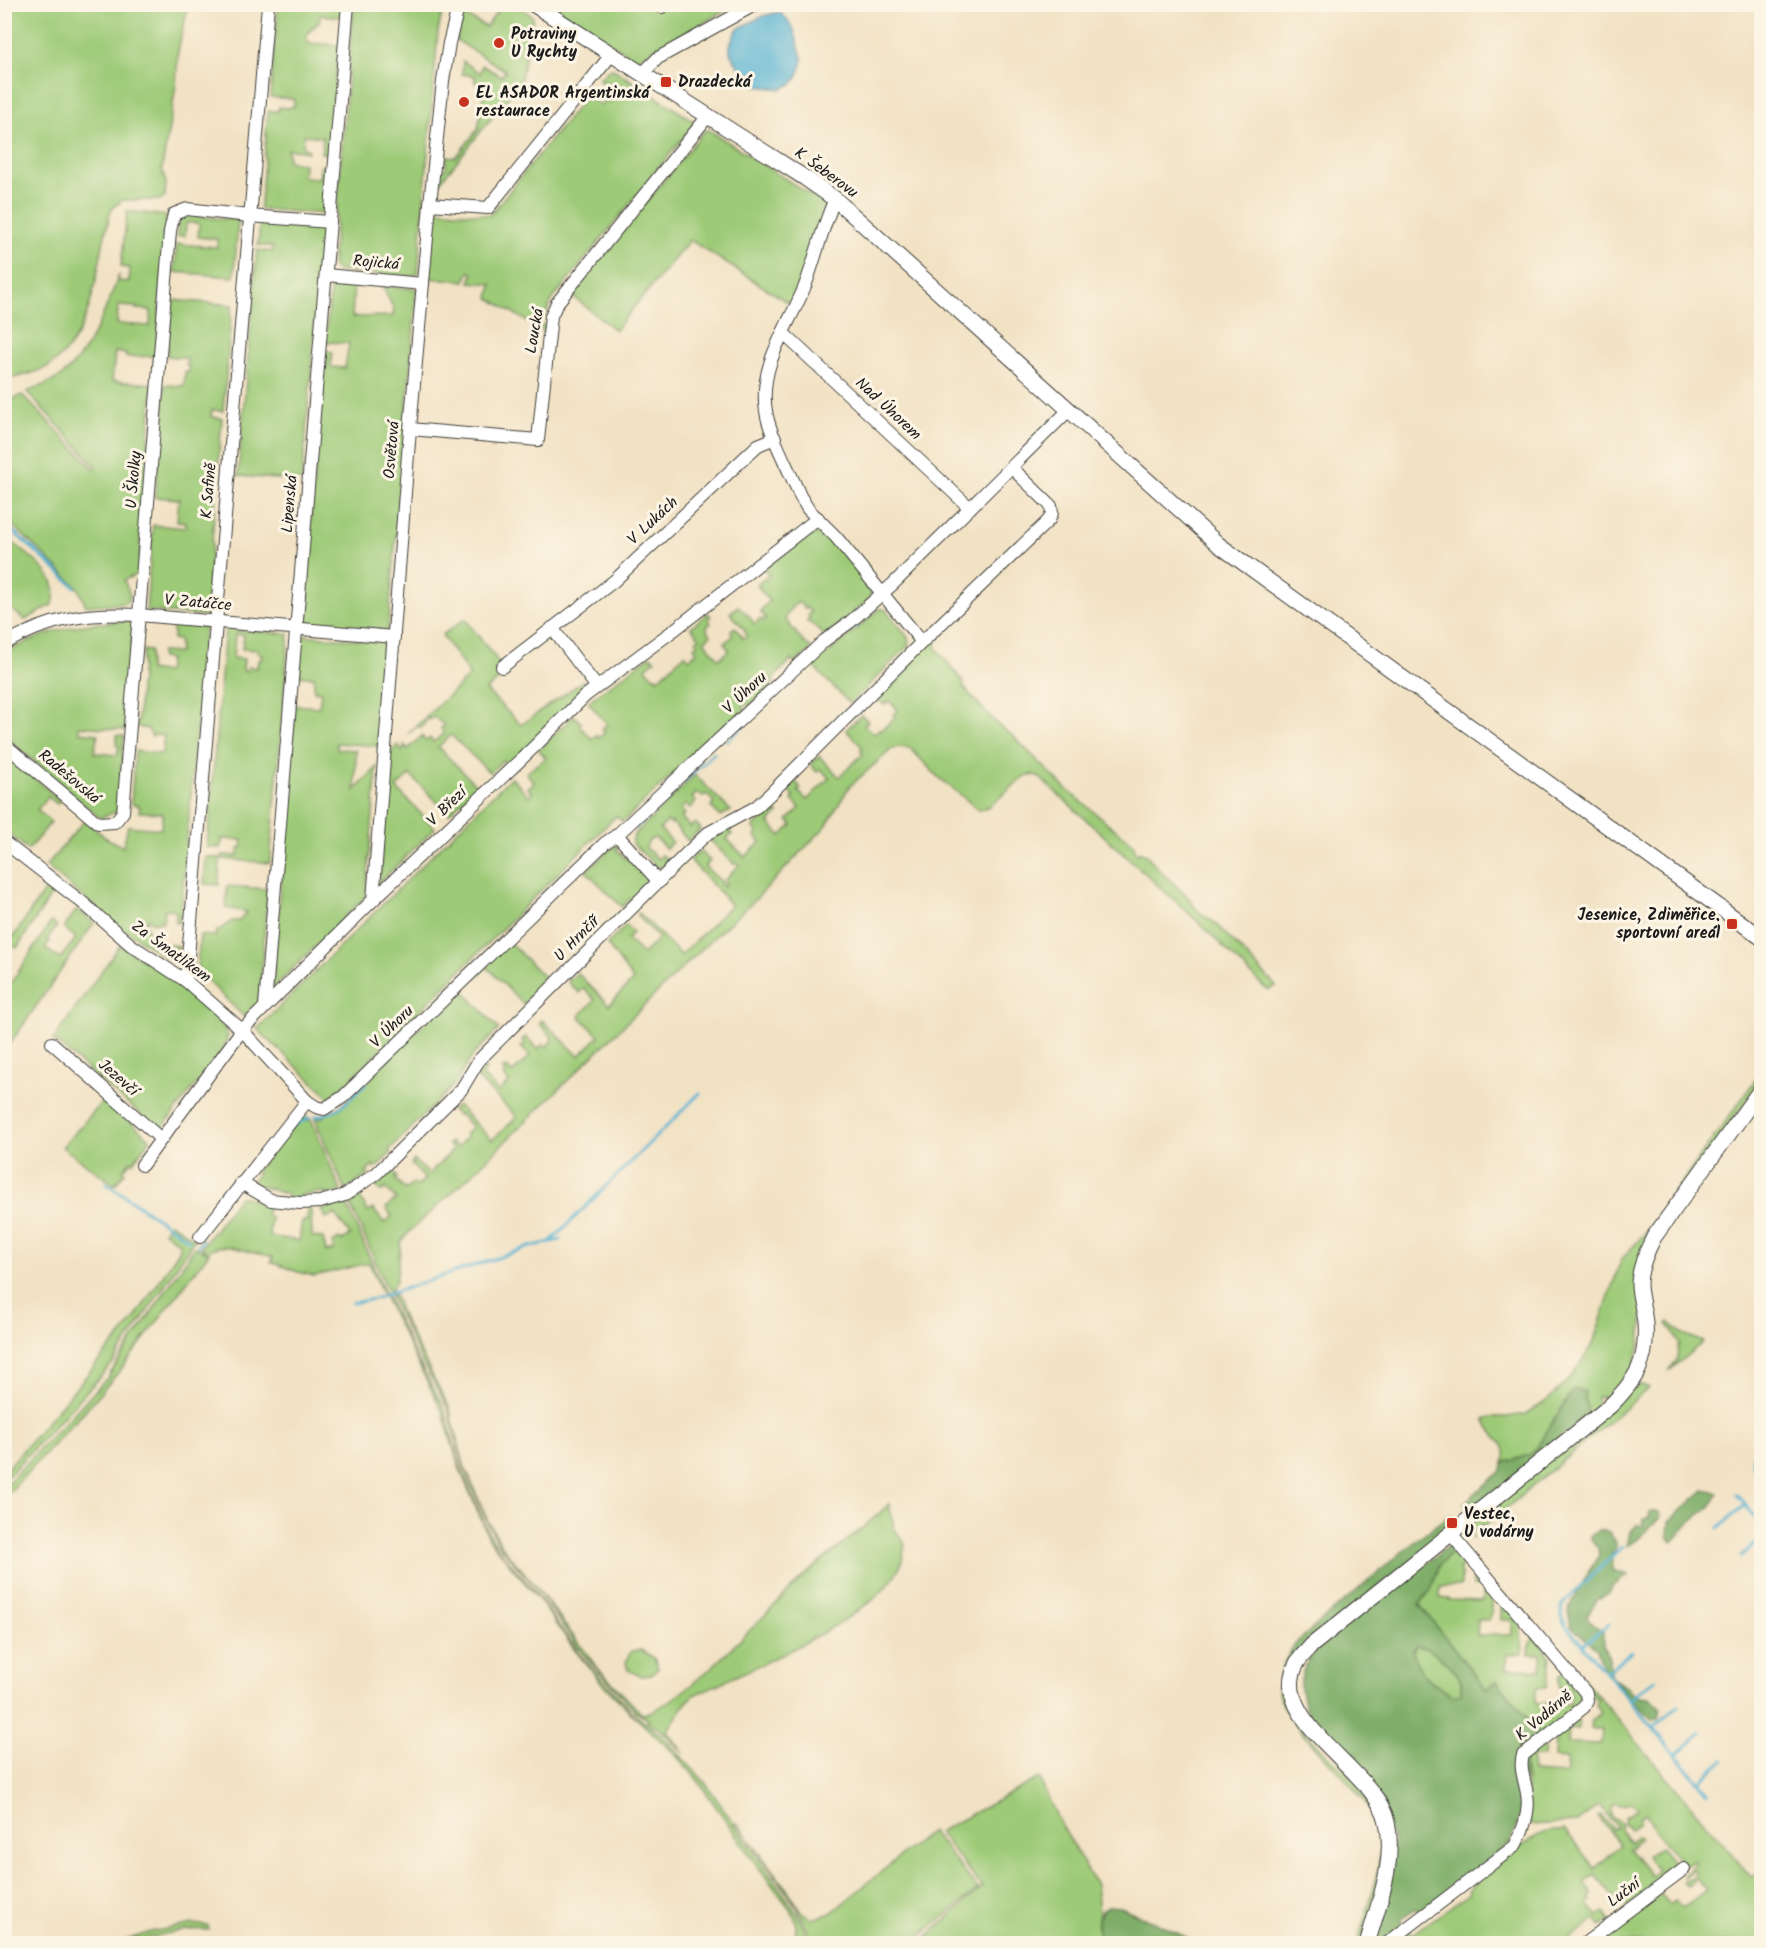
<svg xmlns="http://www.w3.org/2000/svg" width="1766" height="1948" font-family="Kalam,sans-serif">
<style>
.green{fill:#9dca77;stroke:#5c734a;stroke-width:1.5;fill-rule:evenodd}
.forest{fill:#7eae68;stroke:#4d6542;stroke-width:1.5;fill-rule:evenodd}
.water{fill:#53b1d1;stroke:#386676;stroke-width:1.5}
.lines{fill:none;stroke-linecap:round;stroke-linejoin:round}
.stream{stroke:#53b1d1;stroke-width:3}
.minor-casing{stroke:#3c3a35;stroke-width:14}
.tertiary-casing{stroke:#3c3a35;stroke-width:17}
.minor{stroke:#fff;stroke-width:12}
.tertiary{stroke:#fff;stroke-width:15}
.poi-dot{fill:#c8321e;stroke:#fcf5e5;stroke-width:2}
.labels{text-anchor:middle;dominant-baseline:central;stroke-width:6;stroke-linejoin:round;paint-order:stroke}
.poi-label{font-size:16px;font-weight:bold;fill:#1c1c1c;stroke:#fcf5e5;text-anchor:start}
.street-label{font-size:16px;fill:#1c1c1c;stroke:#fcf5e5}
</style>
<rect width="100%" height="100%" fill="#fcf5e5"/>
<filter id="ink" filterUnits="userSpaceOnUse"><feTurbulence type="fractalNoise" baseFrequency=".0167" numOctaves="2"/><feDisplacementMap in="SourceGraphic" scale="12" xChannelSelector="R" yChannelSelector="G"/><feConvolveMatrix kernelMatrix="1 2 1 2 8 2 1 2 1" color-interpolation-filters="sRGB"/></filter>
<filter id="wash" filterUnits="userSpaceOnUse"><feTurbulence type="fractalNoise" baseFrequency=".008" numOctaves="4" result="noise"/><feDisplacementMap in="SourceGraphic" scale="24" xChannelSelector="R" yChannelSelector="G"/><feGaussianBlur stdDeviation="1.35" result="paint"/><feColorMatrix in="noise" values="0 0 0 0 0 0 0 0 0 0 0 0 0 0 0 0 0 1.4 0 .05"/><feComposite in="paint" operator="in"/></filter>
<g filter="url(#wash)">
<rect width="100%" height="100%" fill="#f2e2c4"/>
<g class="green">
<path d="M 5,4 L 188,5 L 178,51 L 176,85 L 162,169 L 166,183 L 165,196 L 160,200 L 123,200 L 112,208 C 96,256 98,331 52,364 C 39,373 20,376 5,380 Z"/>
<path d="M 562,4 L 736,5 L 636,59 L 557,10 Z"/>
<path d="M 278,5 L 342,5 L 341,17 L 320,15 L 319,22 L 307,34 L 307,43 L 339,45 L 329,154 L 321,153 L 323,137 L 304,135 L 303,148 L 308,149 L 308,152 L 288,149 L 288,161 L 304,164 L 303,177 L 319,178 L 321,166 L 328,166 L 324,214 L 260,209 L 268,111 L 278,111 L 279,107 L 288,108 L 294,106 L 294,99 L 270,97 Z"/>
<path d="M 354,5 L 444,5 L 438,31 L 418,273 L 413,277 L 336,271 L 332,266 Z"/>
<path d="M 502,5 L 518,5 L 533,17 L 520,83 L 437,186 L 438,172 L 446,168 L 446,156 L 456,157 L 478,129 L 485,85 L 475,83 L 475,76 L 462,74 L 463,61 L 480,73 L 482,65 L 501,76 L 506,71 L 456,40 L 463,14 L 486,27 Z"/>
<path d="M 613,69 L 694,121 L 695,123 L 553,299 L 545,316 L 534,317 L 535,325 L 545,325 L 544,332 L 489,298 L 492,284 L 470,282 L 473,273 L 469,272 L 465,281 L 429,278 L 435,210 L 490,215 L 587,95 L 600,105 L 604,101 L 610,101 L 619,91 L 608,82 L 605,85 L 599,80 L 608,70 Z"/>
<path d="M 709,130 L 823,203 L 826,208 L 815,247 L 790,304 L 690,240 L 615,330 L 571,295 L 704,131 Z"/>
<path d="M 127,211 L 167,216 L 156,356 L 126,357 L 126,354 L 115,352 L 112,381 L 153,384 L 138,574 L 124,580 L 130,595 L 129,600 L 124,603 L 86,606 L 78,588 L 5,518 L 4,403 L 22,395 L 95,469 L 96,466 L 27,392 C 38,387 51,383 61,376 C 89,355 107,307 119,275 L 118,281 L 129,282 L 130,268 L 121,267 ZM 118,306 L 136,307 L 136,309 L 151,310 L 150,326 L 117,324 Z"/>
<path d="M 179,215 L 238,220 L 234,277 L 174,272 L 177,244 L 217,247 L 217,239 L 198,237 L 199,225 L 197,223 L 186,223 L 185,236 L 177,236 Z"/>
<path d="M 260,222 L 323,227 L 302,481 L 238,476 L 257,250 L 272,252 L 273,247 L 258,245 Z"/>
<path d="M 331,282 L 354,284 L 352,317 L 393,316 L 394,309 L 382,286 L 417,289 L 388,631 L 302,623 L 325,351 L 332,352 L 331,367 L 345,368 L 349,343 L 325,342 Z"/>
<path d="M 172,300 L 232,305 L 223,411 L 212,410 L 211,417 L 222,418 L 206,616 L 146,611 L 153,525 L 186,528 L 186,522 L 177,521 L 179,499 L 155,497 L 165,385 L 184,386 L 185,372 L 189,372 L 189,367 L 186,366 L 187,358 L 167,356 Z"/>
<path d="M 816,533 L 828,539 L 830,537 L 872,589 L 870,599 L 824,636 L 815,626 L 806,621 L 810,618 L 808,615 L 811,612 L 807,608 L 805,609 L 799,602 L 791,608 L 785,619 L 804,643 L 812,648 L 795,663 L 791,660 L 772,680 L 774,683 L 750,706 L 747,703 L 743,708 L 746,711 L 729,725 L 727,723 L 724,726 L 726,729 L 709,742 L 708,741 L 623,822 L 616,816 L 331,1099 L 257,1029 L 511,777 L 529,796 L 532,793 L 528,788 L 534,782 L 526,773 L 546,758 L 539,750 L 574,715 L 581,723 L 579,725 L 592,739 L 596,735 L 599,738 L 605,732 L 602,729 L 607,724 L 588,702 L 594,697 L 650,656 L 655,660 L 646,668 L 654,678 L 656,676 L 658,679 C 668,670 676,662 685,654 L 689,659 L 697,652 L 694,647 L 698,644 L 696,641 L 700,638 L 691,627 L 708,613 L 711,617 L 708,619 L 711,623 L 707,626 L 707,630 L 711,635 L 704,641 L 719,659 L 729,650 L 724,643 L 732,637 L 731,630 L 735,627 L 743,638 L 746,637 L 745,630 L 730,613 L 738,606 L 750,617 L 754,624 L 760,619 L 763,621 L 766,619 L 760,611 L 769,601 L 757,585 L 769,575 L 764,569 L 805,539 Z"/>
<path d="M 4,536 C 23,552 66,576 52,605 L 25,620 L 5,604 Z"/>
<path d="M 880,609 L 884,609 L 887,611 L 908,637 L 909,645 L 850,704 L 813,666 Z"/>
<path d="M 465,619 L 507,673 L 486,690 L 521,725 L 583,681 L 588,687 L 510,766 L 503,760 L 490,773 L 451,735 L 438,747 L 477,786 L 449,814 L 410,775 L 396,788 L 435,828 L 379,883 L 390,752 L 398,745 L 402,751 L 405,749 L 404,745 L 408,749 L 423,735 L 422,737 L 426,741 L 430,738 L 433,742 L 444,734 L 441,728 L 444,725 L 434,717 L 430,720 L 428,718 L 421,728 L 418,726 L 408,734 L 470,675 L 442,635 Z"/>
<path d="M 133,621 L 125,730 L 79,726 L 79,732 L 98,734 L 94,753 L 117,755 L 119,746 L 116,745 L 117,735 L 124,736 L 118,811 L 100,818 L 5,736 L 5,653 C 47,629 85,622 133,621 Z"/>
<path d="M 173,624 L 205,627 L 180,922 L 176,923 L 176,911 L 170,909 L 164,910 L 163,922 L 151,922 L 149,919 L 145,922 L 149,933 L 159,934 L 158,944 L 178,946 L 177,965 L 109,919 L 46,866 L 85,820 L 106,838 L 123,847 L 128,826 L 161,829 L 163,813 L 139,812 L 140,806 L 131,804 L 135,751 L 162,754 L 164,736 L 154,735 L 152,737 L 148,729 L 137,727 L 143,650 L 150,651 L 149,670 L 167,673 L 169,659 L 161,658 L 161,652 L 179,653 L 179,640 L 173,639 Z"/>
<path d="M 943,628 L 946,631 C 940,637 934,640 937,649 L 964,683 L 963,685 L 965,689 L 999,726 L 1012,735 L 1066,789 L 1134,845 L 1136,854 L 1138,854 L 1139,851 L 1148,856 L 1161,872 L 1187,896 L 1197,910 L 1215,923 L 1276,986 L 1269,990 L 1266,989 L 1195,919 L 1039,777 L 1032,774 L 1032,776 L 1025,776 L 990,806 L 979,810 L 937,776 L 910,748 L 897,747 L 892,749 L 849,787 L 826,826 L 755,900 L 712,939 L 465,1181 L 409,1232 L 401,1242 L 396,1282 L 389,1293 L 349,1201 L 359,1196 L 368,1212 L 373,1209 L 384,1223 L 392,1216 L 386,1208 L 396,1199 L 386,1188 L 381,1192 L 375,1184 L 391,1170 L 397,1177 L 395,1179 L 406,1190 L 413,1183 L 417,1186 L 425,1179 L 411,1164 L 414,1160 L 429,1174 L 453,1150 L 448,1144 L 451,1142 L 457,1147 L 467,1137 L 465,1134 L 472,1127 L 460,1114 L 458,1116 L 452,1110 L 457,1105 L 492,1140 L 517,1117 L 476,1077 L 483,1067 L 486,1070 L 482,1075 L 499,1092 L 509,1082 L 503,1076 L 506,1073 L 502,1070 L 506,1067 L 512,1073 L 530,1056 L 521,1047 L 525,1044 L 522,1040 L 526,1037 L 538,1049 L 543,1044 L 546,1047 L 552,1040 L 551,1036 L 539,1023 L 542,1020 L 579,1056 L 599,1036 L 579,1016 L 595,1000 L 584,988 L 579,993 L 568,982 L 577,973 L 609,1005 L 633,980 L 607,944 L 626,925 L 633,933 L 627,939 L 643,954 L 659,938 L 637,915 L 639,913 L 681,955 L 731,905 L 690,860 L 700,851 L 710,861 L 705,867 L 722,882 L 720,883 L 723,887 L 726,884 L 724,881 L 739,865 L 736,863 L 734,864 L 711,841 L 728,829 L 732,834 L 727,839 L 745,857 L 761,842 L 755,836 L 758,833 L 753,827 L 763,819 L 760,815 L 768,810 L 778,813 L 769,823 L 781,836 L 792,825 L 788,820 L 800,808 L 792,800 L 794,797 L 786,789 L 795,781 L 801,788 L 798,791 L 807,800 L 829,778 L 821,769 L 817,772 L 811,765 L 819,756 L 839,777 L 863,754 L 860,750 L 863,748 L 846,730 L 861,715 L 868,721 L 864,725 L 874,734 L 879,729 L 881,730 L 895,718 L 893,715 L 898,710 L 889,701 L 884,705 L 878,699 L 911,665 L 911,661 Z"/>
<path d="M 225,629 L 289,634 L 270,863 L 222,859 L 222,855 L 238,856 L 239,848 L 242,848 L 243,840 L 222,839 L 221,848 L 207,847 ZM 235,634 L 244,635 L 242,649 L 258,650 L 258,654 L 262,655 L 261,660 L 258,660 L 257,668 L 248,667 L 247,671 L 243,670 L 244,659 L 233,658 Z"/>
<path d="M 301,635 L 387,642 L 378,746 L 337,743 L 337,749 L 356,750 L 355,790 L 377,767 L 366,896 L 272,989 L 295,705 L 319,707 L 321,692 L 314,691 L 314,677 L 298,675 Z"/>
<path d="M 4,752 L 60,800 L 57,804 L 48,797 L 37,810 L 51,822 L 28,850 L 5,830 Z"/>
<path d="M 695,775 L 731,811 L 720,816 L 711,807 L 714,802 L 706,794 L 703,797 L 697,793 L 692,798 L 696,802 L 690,808 L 686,804 L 681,809 L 685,814 L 681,817 L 690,827 L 695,823 L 701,829 L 688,841 L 672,822 L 671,824 L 668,821 L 660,829 L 672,842 L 666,849 L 656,838 L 651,839 L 647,844 L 646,848 L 658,859 L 662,855 L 669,861 L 665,865 L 657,867 L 632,843 L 634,835 Z"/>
<path d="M 616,844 L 619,846 L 616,849 L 625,858 L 628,856 L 648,878 L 649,882 L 632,901 L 630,899 L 622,907 L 586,871 Z"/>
<path d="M 206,857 L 220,858 L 219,885 L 204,884 Z"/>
<path d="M 227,886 L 266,889 L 268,886 L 259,1002 L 244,1017 L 197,970 L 200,935 L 216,936 L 216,932 L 232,921 L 239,921 L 247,912 L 226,908 Z"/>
<path d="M 52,889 L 54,891 L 17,948 L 5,940 L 5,932 L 14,936 L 44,891 L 50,891 Z"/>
<path d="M 77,909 L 94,923 L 5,1051 L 5,992 L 51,922 L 57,926 L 47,939 L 50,941 L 45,948 L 60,959 L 76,938 L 64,928 Z"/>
<path d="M 508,941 L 547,980 L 523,1004 L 487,967 L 463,990 L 499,1029 L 473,1055 L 455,1084 L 389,1150 L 391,1153 L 375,1169 L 373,1166 L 366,1173 L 369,1175 L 345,1190 L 315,1119 L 321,1118 L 341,1106 Z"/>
<path d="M 120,945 C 156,968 208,995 228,1035 L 225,1047 L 160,1131 L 53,1040 Z"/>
<path d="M 1761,1072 L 1761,1080 L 1651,1234 L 1640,1344 L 1634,1367 L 1619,1389 L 1605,1401 L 1603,1397 L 1597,1397 L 1598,1405 L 1596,1408 L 1570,1430 L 1588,1409 L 1584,1398 L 1559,1412 L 1536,1449 L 1530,1455 L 1504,1463 C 1511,1440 1488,1435 1484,1419 L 1490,1417 L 1507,1417 L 1526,1414 L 1547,1401 L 1571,1377 L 1592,1346 L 1621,1260 L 1646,1232 Z"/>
<path d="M 105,1099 L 150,1139 L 133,1162 L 131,1161 L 123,1170 L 125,1172 L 115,1185 L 62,1147 Z"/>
<path d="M 306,1115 L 307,1120 L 311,1119 L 341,1191 L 326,1196 L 325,1192 L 301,1195 L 301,1199 L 289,1198 L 286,1194 L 259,1186 L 258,1189 L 252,1181 L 258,1173 L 256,1171 L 302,1116 Z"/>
<path d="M 239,1197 L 246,1197 L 269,1206 L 266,1216 L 271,1217 L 269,1236 L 299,1241 L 302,1221 L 307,1221 L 307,1210 L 311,1210 L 312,1237 L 323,1238 L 326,1252 L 334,1250 L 332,1243 L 339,1239 L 341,1241 L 350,1235 L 335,1214 L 327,1219 L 321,1210 L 346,1202 L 385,1294 L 383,1295 L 369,1263 L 314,1276 L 298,1272 L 271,1262 L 273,1257 C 267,1255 261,1254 254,1253 C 238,1249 222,1241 207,1252 L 209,1253 L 122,1368 L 91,1404 L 5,1497 L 4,1487 L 108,1377 L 195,1247 L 205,1251 L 202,1247 Z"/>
<path d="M 170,1223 L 195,1239 L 113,1363 L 5,1479 L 5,1471 L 133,1321 L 180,1249 L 179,1243 L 164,1232 Z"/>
<path d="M 394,1294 L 403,1319 L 449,1407 L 464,1465 L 488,1522 L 504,1549 L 537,1588 L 596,1666 L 642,1714 C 680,1709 773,1605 805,1575 C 832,1551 863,1530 889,1504 L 894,1528 L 905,1544 C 903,1551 903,1560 900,1567 C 879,1617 744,1672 694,1695 L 686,1703 L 667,1731 L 684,1754 L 661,1730 L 647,1721 L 648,1719 L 637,1713 L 583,1654 L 537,1589 L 502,1549 L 487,1522 L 463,1465 L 448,1408 L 423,1363 L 390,1296 Z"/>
<path d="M 387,1297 L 414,1353 L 444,1408 L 460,1465 L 489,1535 L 490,1535 L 501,1553 L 535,1592 L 580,1655 L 634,1714 L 660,1734 L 704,1781 L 797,1913 L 811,1943 L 791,1943 C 798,1931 798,1922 791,1910 L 756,1864 L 696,1778 L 672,1751 L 635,1717 L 601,1682 L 574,1649 L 540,1601 L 490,1540 L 459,1467 L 443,1413 L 385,1298 Z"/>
<path d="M 1669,1322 L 1681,1333 L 1703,1342 L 1669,1371 L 1677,1360 L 1678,1347 L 1680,1345 L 1672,1330 L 1667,1324 Z"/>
<path d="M 1642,1385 L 1649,1388 L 1483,1528 L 1483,1525 L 1471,1533 L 1473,1537 L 1470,1537 L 1467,1528 L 1636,1386 Z"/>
<path d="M 1457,1549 L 1463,1555 L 1463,1566 L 1459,1570 L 1461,1574 L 1461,1586 L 1440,1587 L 1440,1598 L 1449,1599 L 1449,1600 L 1483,1601 L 1484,1586 L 1473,1586 L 1472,1575 L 1477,1571 L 1493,1589 L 1492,1608 L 1489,1620 L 1478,1620 L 1477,1635 L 1512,1635 L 1512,1620 L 1501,1620 L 1501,1608 L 1505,1603 C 1509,1607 1516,1613 1518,1619 C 1520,1622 1523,1650 1523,1654 L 1507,1654 L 1507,1669 L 1541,1670 L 1541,1654 L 1529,1654 L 1530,1643 L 1534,1636 L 1551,1657 L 1547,1688 L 1536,1688 L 1536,1703 L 1570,1704 L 1570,1689 L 1559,1688 L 1559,1677 L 1564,1671 L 1578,1689 L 1582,1701 L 1542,1735 L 1497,1681 L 1486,1689 L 1419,1604 L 1431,1589 L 1440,1564 Z"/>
<path d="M 1555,1645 L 1752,1878 L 1761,1870 L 1761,1943 L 1596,1943 L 1661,1894 L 1670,1905 L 1675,1901 L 1682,1908 L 1706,1890 L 1697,1879 L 1687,1886 L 1683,1882 L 1693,1878 L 1696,1871 L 1693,1870 L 1682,1878 L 1695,1862 L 1695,1860 L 1683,1865 L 1655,1831 L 1646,1813 L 1639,1817 L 1640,1822 L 1630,1830 L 1624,1823 L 1625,1817 L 1631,1814 L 1632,1811 L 1637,1810 L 1637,1808 L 1632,1803 L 1622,1805 L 1614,1803 L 1610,1809 L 1612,1817 L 1622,1824 L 1620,1830 L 1630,1842 L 1638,1836 L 1640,1838 L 1629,1849 L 1651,1876 L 1658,1870 L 1646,1857 L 1661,1847 L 1678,1868 L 1674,1871 L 1669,1865 L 1662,1870 L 1667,1877 L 1627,1907 L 1622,1899 L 1618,1902 L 1595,1874 L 1584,1883 L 1593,1894 L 1589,1898 L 1591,1901 L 1588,1905 L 1598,1916 L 1604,1912 L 1610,1920 L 1601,1926 L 1595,1919 L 1564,1943 L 1559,1938 L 1551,1944 L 1390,1944 L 1409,1930 L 1413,1934 L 1469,1893 L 1468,1891 C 1482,1876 1527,1837 1547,1832 C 1553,1831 1559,1831 1565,1830 L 1596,1870 L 1595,1868 L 1621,1845 L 1598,1816 L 1601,1815 L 1613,1829 L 1617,1827 L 1599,1805 L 1577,1822 L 1530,1825 L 1524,1762 L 1544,1743 L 1544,1757 L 1532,1757 L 1532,1772 L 1565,1774 L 1567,1759 L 1554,1758 L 1555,1737 L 1578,1719 L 1579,1729 L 1568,1728 L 1567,1743 L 1601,1744 L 1602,1729 L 1590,1729 L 1591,1720 L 1601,1713 L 1596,1705 L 1597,1701 L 1553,1647 Z"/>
<path d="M 1417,1646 C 1430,1647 1454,1667 1460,1679 C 1462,1684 1461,1689 1461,1694 L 1453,1697 C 1436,1686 1416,1672 1413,1651 Z"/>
<path d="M 641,1650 L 654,1658 L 658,1668 L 652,1675 L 640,1676 L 628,1670 L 626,1662 L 631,1651 Z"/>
<path d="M 1290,1651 L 1290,1654 L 1294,1656 C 1290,1667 1284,1679 1285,1691 C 1288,1739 1366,1772 1381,1822 C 1392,1856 1371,1910 1362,1943 L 1357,1943 C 1367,1906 1388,1862 1377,1822 C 1373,1811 1364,1800 1357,1792 C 1337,1768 1290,1726 1280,1700 C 1275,1685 1283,1664 1290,1651 Z"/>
<path d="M 1039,1778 L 1059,1821 L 1096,1885 L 1099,1911 L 1097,1927 L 1099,1943 L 919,1944 L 982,1887 L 938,1832 Z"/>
<path d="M 736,1822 L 789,1892 L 801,1911 L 812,1919 L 831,1913 L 931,1831 L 978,1889 L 912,1943 L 814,1943 L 797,1907 Z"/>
<path d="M 193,1924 L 208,1926 L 209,1930 C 176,1926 146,1943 114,1944 L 151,1932 Z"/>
</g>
<g class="forest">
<path d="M 1578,1389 L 1585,1392 L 1584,1398 L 1588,1409 L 1570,1430 L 1479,1504 L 1466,1507 L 1464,1503 L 1501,1471 L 1504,1463 L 1529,1455 L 1536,1449 L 1572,1391 Z"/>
<path d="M 1704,1490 L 1718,1493 C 1712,1510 1700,1512 1688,1524 C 1682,1530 1679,1537 1672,1542 L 1668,1536 L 1669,1521 Z"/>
<path d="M 1656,1511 L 1660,1512 L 1661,1517 C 1651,1526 1638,1542 1627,1546 L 1630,1532 L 1638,1524 L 1641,1526 L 1644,1526 L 1643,1519 L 1649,1518 L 1649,1512 Z"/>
<path d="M 1450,1514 L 1455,1520 L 1430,1540 L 1432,1543 L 1294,1656 L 1290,1654 L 1290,1651 L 1298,1641 L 1402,1552 Z"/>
<path d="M 1598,1530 L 1609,1532 C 1616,1542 1619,1546 1611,1556 L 1613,1561 L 1612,1570 L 1628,1575 L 1612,1587 L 1608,1593 L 1598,1599 L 1587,1615 C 1589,1624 1595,1627 1603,1632 L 1603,1646 C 1613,1657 1607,1665 1611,1677 L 1628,1687 L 1630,1692 L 1639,1697 L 1650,1698 L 1661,1706 L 1659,1718 L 1653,1720 L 1628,1697 L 1622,1688 L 1609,1676 L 1603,1667 L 1597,1649 L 1571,1626 L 1568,1611 L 1589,1571 L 1599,1557 L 1598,1548 L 1593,1543 L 1590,1537 Z"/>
<path d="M 1447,1547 L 1457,1549 L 1440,1564 L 1431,1590 L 1419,1604 L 1486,1689 L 1497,1681 L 1542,1735 L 1526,1747 L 1521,1813 L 1511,1843 L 1419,1913 L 1415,1909 L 1402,1919 L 1402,1928 L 1381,1943 L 1374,1944 L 1394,1839 L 1306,1710 C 1298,1686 1298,1672 1315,1651 L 1419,1566 L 1421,1568 ZM 1417,1646 C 1430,1647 1454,1667 1460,1679 C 1462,1684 1461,1689 1461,1694 L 1453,1696 C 1436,1686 1416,1672 1413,1651 Z"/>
<path d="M 1108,1906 L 1121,1907 L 1199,1943 L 1099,1943 C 1097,1930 1094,1915 1108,1906 Z"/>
</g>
<path class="water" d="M 779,12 L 787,19 L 794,30 L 803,61 L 797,78 L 792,84 L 781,89 L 757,86 L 748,80 L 736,63 L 730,53 L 730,45 L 737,29 L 763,16 Z"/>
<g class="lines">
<g class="stream">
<path d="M 4,523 L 75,587"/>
<path d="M 868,614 L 874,608"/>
<path d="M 849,630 L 857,625"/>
<path d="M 798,674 L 832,643"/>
<path d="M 727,741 L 791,680"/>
<path d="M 683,782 L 714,753"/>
<path d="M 635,828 L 670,795"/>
<path d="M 315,1117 C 340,1112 349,1101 366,1083"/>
<path d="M 295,1125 L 309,1118"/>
<path d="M 106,1183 L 189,1240"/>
<path d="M 551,1241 L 700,1093"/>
<path d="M 198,1246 L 203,1240"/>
<path d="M 352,1303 L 374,1299 L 533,1246 L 560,1240"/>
<path d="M 1754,1467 C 1750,1459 1755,1453 1759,1446 L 1762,1449"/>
<path d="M 1737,1495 L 1762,1525"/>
<path d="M 1718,1528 L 1745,1505"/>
<path d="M 1623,1546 L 1566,1601 C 1558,1612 1560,1617 1567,1627 L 1708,1793"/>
<path d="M 1741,1556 L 1762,1539"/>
<path d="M 1583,1645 L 1609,1624"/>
<path d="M 1606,1673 L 1632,1651"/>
<path d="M 1629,1700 L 1656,1679"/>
<path d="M 1652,1728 L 1678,1706"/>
<path d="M 1676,1755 L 1701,1733"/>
<path d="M 1699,1781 L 1724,1760"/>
</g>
</g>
</g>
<g filter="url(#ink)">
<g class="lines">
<defs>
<g id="minor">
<path d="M 658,4 L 662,7"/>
<path d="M 642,74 L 658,58 L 756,4"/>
<path d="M 835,199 C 822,227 816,257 805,286 C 789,326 758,365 766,411 C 769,434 791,473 800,496 L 808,509 L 836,537 L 922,642"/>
<path d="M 430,204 L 488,208 L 611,55"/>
<path d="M 326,275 L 423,284"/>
<path d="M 783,333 L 970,508"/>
<path d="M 410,429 L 538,440 L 551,316 L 557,303 L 708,116"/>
<path d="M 552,628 L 596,686"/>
<path d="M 4,644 C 51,617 87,613 139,615 L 394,637"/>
<path d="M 502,667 L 614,581 L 758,445 L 775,438"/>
<path d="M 4,744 L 98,823 L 115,822 L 123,812 L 170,231 L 174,214 L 187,209 L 249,216 L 330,222"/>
<path d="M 617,835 L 659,882"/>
<path d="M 4,842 L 83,903 L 131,945 L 186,981 L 242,1030 L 307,1101 L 316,1107 L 324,1109 L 343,1097 L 605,843 L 617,835 L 824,641 L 850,622 L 893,584 L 1068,411"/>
<path d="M 373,900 L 410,429 L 430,204 L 443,81 L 449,43 L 459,4"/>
<path d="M 186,981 L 268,4"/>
<path d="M 265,1006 L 348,4"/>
<path d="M 52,1043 L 161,1139"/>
<path d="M 142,1165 L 242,1030 L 373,900 L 535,746 L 585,696 L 674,630 L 818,518"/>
<path d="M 241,1183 L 271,1200 L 300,1203 L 320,1202 L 345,1195 L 377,1173 L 461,1090 L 479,1060 L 688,852 L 708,833 L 756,807 L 770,794 L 922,642 L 1049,520 L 1052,513 L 1051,506 L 1011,467"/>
<path d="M 200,1237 L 307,1101"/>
<path d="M 1386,1944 L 1515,1846 C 1523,1831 1530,1811 1527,1794 C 1525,1780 1519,1769 1523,1755 L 1584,1707 L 1587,1701 L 1586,1693 L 1450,1533"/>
<path d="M 1584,1944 L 1684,1869"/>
</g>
<g id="tertiary">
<path d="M 533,4 L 805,178 L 835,199 L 1219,545 L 1762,938"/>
<path d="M 1367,1944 C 1378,1905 1396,1862 1387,1822 C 1377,1770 1265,1720 1297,1663 C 1301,1656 1307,1651 1312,1645 L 1610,1406 C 1636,1380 1648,1362 1645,1323 C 1644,1311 1640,1299 1639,1286 C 1639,1269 1646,1252 1654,1237 L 1762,1088"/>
</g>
</defs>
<use href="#minor" class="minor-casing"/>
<use href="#tertiary" class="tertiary-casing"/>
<use href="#minor" class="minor"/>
<use href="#tertiary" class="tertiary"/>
</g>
</g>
<g class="poi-dot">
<circle cx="499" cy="43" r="6"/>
<rect x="660" y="76" width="12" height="12" rx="3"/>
<circle cx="464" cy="102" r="6"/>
<rect x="1726" y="918" width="12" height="12" rx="3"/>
<rect x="1446" y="1517" width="12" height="12" rx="3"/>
</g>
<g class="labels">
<g class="poi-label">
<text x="511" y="34">Potraviny<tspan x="511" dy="18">U Rychty</tspan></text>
<text x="678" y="82">Drazdecká</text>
<text x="476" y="93">EL ASADOR Argentinská<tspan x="476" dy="18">restaurace</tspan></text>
<text x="1720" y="915" text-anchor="end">Jesenice, Zdiměřice,<tspan x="1720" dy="18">sportovní areál</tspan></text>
<text x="1464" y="1514">Vestec,<tspan x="1464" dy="18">U vodárny</tspan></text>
</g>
<g class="street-label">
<text transform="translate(826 173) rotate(36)">K Šeberovu</text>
<text transform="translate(376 263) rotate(5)">Rojická</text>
<text transform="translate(535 331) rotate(-80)">Loucká</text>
<text transform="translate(888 409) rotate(43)">Nad Úhorem</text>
<text transform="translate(392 450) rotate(-85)">Osvětová</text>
<text transform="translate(134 480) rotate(-85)">U Školky</text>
<text transform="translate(209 491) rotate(-85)">K Safině</text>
<text transform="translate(290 504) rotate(-85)">Lipenská</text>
<text transform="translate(653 521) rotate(-43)">V Lukách</text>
<text transform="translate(198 603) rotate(5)">V Zatáčce</text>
<text transform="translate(745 693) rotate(-43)">V Úhoru</text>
<text transform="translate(69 777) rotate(40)">Radešovská</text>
<text transform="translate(447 807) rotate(-44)">V Březí</text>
<text transform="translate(577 939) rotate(-45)">U Hrnčíř</text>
<text transform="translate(171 952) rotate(36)">Za Šmatlíkem</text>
<text transform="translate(392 1027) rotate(-44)">V Úhoru</text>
<text transform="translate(118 1078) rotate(41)">Jezevčí</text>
<text transform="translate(1544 1716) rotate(-40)">K Vodárně</text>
<text transform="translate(1624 1893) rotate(-37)">Luční</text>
</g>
</g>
<rect width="1766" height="1948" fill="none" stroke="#fcf5e5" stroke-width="24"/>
</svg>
